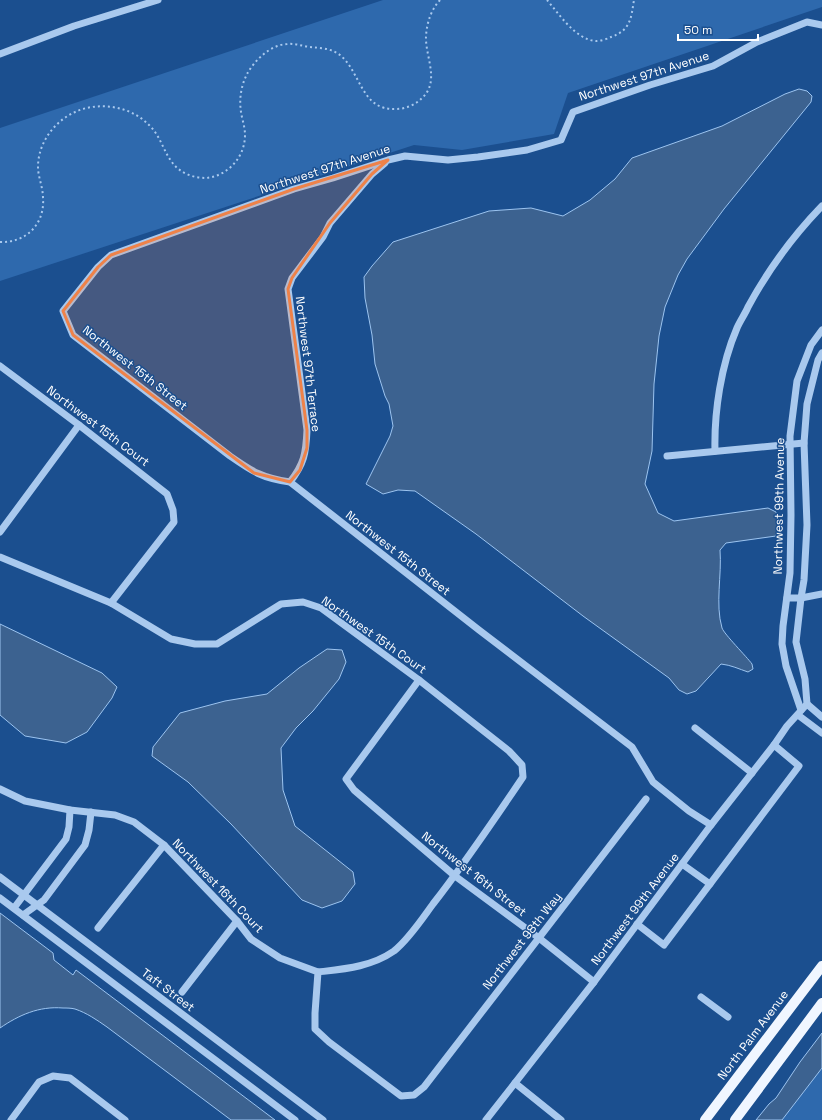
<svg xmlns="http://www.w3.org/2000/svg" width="822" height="1120" font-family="'Space Grotesk',sans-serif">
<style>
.green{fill:#2e69ad}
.water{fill:#3c6290;stroke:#9cc4f0}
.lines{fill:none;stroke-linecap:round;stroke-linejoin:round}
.path{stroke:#a9c9ee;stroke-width:2;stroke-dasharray:2 3;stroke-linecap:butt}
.minor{stroke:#a9c9ee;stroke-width:7}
.major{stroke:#f0f6ff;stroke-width:10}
.marked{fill:#ee8249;fill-opacity:0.2;stroke:#ee8249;stroke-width:3;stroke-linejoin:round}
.labels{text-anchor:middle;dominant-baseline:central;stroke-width:3;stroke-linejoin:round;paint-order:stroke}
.street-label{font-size:12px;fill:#fff;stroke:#1b4f8f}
</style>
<rect width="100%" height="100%" fill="#1b4f8f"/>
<g class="green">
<path d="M 383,0 L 822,0 L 822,7 L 568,93 L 554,134 L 462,150 L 414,145 L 0,281 L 0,128 Z"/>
<path d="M 822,1068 L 822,1120 L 782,1120 Z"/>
</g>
<g class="water">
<path d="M 799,89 L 807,91 L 812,96 L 811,102 L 724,209 L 687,259 L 678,275 L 665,307 L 659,336 L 654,384 L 652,451 L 645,484 L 658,513 L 674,521 L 768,508 L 776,512 L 779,521 L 776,536 L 726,543 L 720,550 C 722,575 715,604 722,628 C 724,634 747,657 752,664 L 753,669 L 748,672 C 739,669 731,665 721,664 L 696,691 L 687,694 L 679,690 L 669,678 L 583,616 L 476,534 L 415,491 L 398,490 L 383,494 L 366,484 L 390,436 L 393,426 L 389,404 L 385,396 L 375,364 L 372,335 L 365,298 L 364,277 L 372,266 L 393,242 L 489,211 L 531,208 L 563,216 L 590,200 L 615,179 L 632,158 L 722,126 L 785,94 Z"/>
<path d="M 0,624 L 102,673 L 117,687 L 112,698 L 87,732 L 66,743 L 25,736 L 0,715 Z"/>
<path d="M 327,649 L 342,650 L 346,662 L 339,679 L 313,711 L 296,728 L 281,748 L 283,790 L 295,826 L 353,872 L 355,884 L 342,901 L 322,908 L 302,900 L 231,824 L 188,782 L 152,756 L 153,747 L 180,713 L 225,701 L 267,694 L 299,668 Z"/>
<path d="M 0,913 L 53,953 L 54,960 L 73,975 L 76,970 L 275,1120 L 231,1120 L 107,1027 C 97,1020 87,1013 75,1009 C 71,1008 67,1008 63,1008 C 39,1006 19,1015 0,1028 Z"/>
<path d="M 822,1033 L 822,1068 L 782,1120 L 756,1120 L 769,1104 L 776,1098 L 800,1062 Z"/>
</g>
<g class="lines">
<g class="path">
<path d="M 547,0 C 559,14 576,40 596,41 C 601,41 607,39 611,37 C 631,30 631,18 634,0"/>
<path d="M 0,242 C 26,243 45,224 43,198 C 43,187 38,177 38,167 C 38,137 63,111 92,107 C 112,104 135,110 150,126 C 165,141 165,165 187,174 C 193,177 200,178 206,178 C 228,176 245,157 245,135 C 245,127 242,119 241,112 C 239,99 241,86 247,74 C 255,60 270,45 287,44 C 294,43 302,46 310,47 C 320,48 331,48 340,55 C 361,72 361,111 396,109 C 405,109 415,105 421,99 C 441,82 425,57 426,36 C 427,22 431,10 440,0"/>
</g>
<g class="minor">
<path d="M 0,54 L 74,26 L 158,0"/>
<path d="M 0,366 L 79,425 L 167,494 L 173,510 L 174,522 L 111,603"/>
<path d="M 715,451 C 714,412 721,365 737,328 C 740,321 745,314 748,307 C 768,270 793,236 822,206"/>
<path d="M 667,456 L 804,443"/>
<path d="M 290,482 C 304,464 306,454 307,430 L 288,289 L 292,278 L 323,237 L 330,223 L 372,174 L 385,163"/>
<path d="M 0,532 L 79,425"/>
<path d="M 0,557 L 111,603 L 171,639 L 195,644 L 217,644 L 281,604 L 303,602 L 321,608 L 419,680 L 509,751 L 522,765 L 523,777 C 494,820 465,863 433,904 C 422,919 409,939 394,951 C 371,967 344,969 318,972"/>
<path d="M 787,598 L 801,598 L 822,594"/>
<path d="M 419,680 L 346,779 L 354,790 L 455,876 L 539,938 L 594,982"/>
<path d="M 807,704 L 822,717"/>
<path d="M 801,710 L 786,666 L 782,644 L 783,626 L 790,573 L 791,515 L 790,436 L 797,381 L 811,345 L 822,330"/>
<path d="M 798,715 L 822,733"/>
<path d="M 695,728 L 752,773"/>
<path d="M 0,789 L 25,801 L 70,810 L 115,815 L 134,822 L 164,845 L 237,921 L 251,939 L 280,958 L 318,972 L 315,1013 L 315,1029 L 329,1042 L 401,1096 L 414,1095 L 424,1087 L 646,799"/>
<path d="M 711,825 L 689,811 L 653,782 L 632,747 L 479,630 L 290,482 C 262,478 253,472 230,456 L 73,335 L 63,311 L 98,267 L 111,255 L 294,189 L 333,178 L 388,160 L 405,156 L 448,160 L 478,157 L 527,150 L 561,140 L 573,112 L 650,85 L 713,66 L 757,42 L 807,22 L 822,25"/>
<path d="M 682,864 L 710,884"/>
<path d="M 0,877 L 323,1120"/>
<path d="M 0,898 L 295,1120"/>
<path d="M 14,908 L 66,839 L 69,827 L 70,810"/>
<path d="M 23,915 L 44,900 L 85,845 L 89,830 L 91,812"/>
<path d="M 637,924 L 664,945 L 799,766 L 774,745"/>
<path d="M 98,928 L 164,845"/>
<path d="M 182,992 L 237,921"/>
<path d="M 701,997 L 728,1017"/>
<path d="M 515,1083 L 561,1120"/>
<path d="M 11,1120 L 39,1082 L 53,1076 L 70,1078 L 125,1120"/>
<path d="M 486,1120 L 594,982 L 711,825 L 774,745 L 787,726 L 807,704 L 805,679 L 796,642 L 801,598 L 804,580 L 807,525 L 804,443 L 807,404 L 818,360 L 822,353"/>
</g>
<g class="major">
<path d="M 705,1120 L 822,966"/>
<path d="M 735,1120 L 822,1003"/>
</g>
</g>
<path class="marked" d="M 388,160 L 372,174 L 330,223 L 292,278 L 288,289 L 307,430 L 307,448 L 300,470 L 290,482 L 254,473 L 73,335 L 63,311 L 98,267 L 111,255 L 294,189 Z"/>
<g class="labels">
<g class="street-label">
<text transform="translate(644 76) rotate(-18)">Northwest 97th Avenue</text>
<text transform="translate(325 169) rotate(-18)">Northwest 97th Avenue</text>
<text transform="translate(308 364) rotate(83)">Northwest 97th Terrace</text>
<text transform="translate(135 368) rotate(38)">Northwest 15th Street</text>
<text transform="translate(98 426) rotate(37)">Northwest 15th Court</text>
<text transform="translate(779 506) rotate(-89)">Northwest 99th Avenue</text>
<text transform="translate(398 553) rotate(38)">Northwest 15th Street</text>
<text transform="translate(374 635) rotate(35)">Northwest 15th Court</text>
<text transform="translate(474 874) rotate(38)">Northwest 16th Street</text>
<text transform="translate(218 886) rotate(46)">Northwest 16th Court</text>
<text transform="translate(635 909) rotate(-53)">Northwest 99th Avenue</text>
<text transform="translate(522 941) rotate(-52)">Northwest 98th Way</text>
<text transform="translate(168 990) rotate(37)">Taft Street</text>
<text transform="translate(753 1035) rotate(-53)">North Palm Avenue</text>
</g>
</g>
<path d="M678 34v6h80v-6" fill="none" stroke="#ffffff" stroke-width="2"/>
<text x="684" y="34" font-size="12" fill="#ffffff" stroke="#1b4f8f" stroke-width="3" paint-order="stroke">50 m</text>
</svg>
